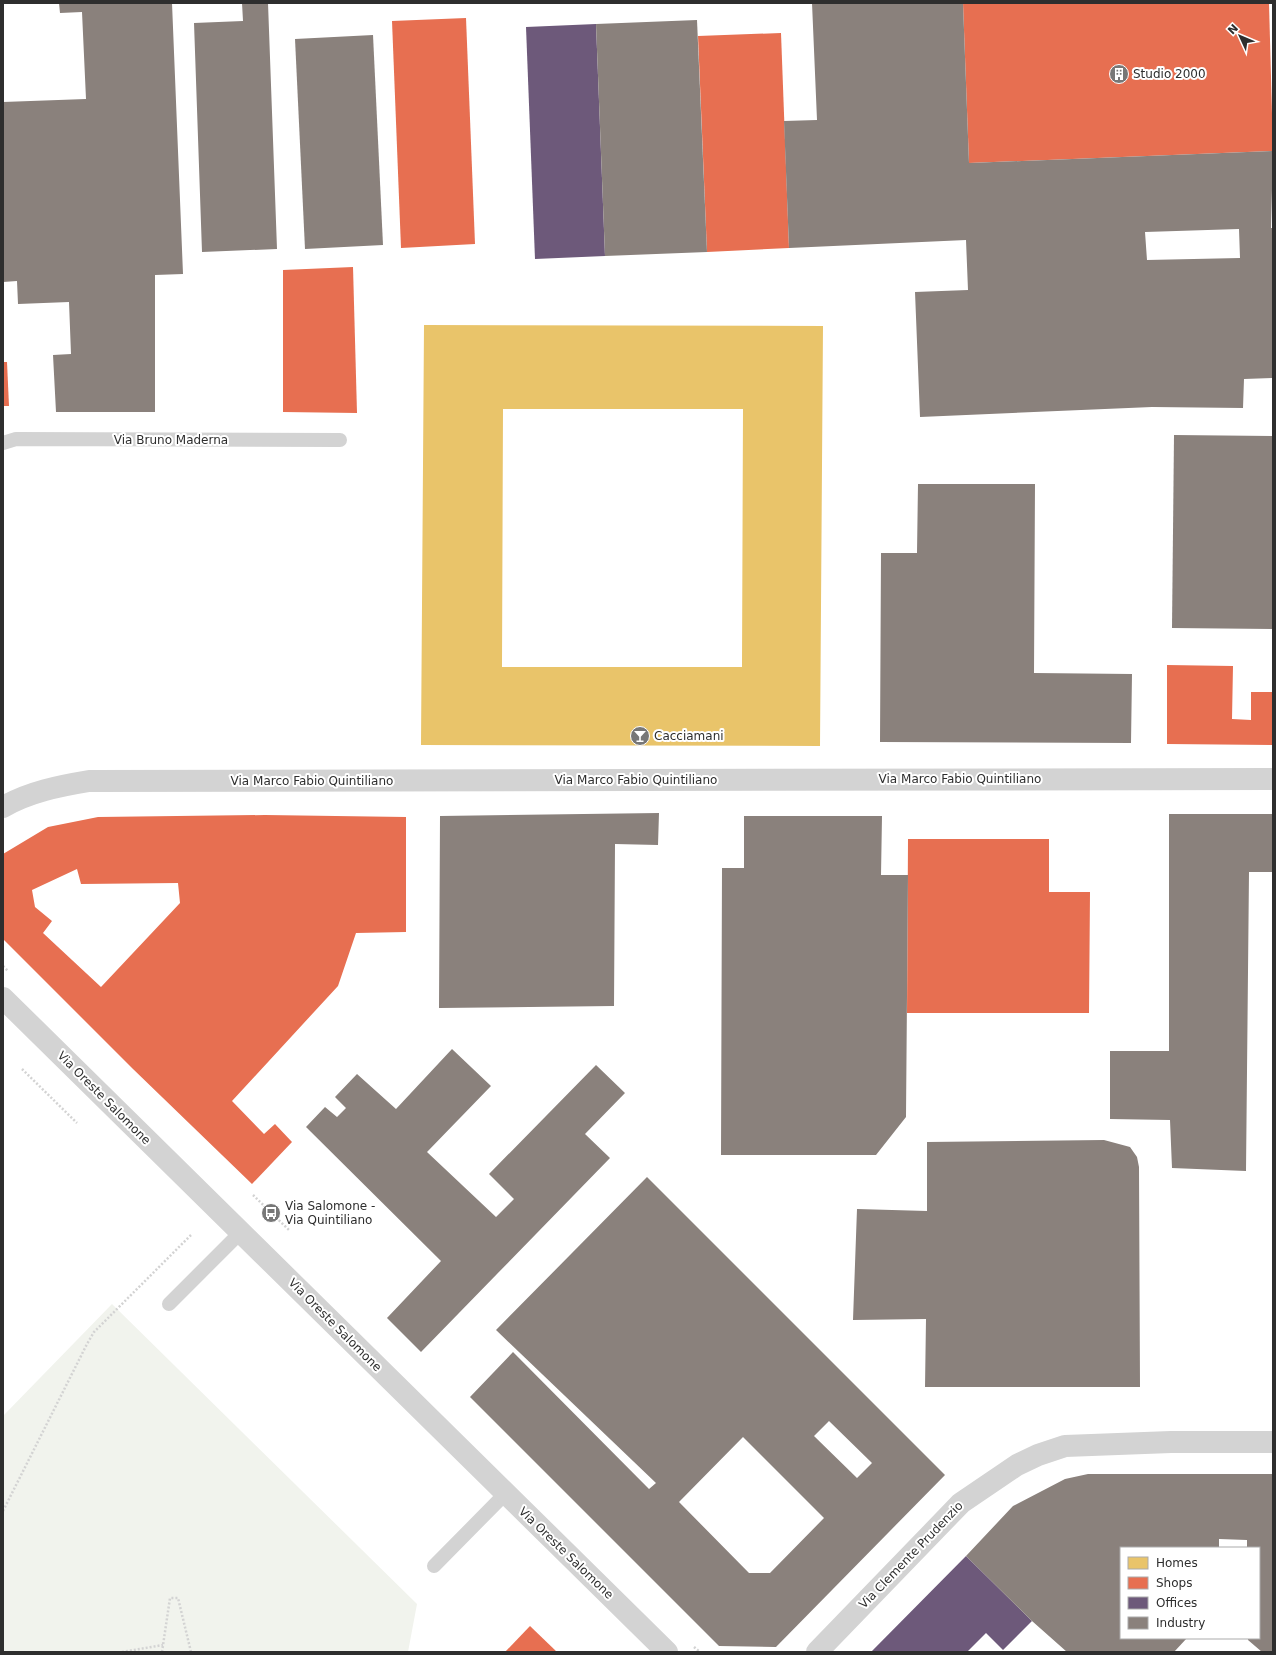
<svg xmlns="http://www.w3.org/2000/svg" width="1276" height="1655" font-family="'DejaVu Sans',sans-serif">
<style>
.green{fill:#f1f3ed}
.homes{fill:#e9c46a;fill-rule:evenodd}
.shops{fill:#e76f51;fill-rule:evenodd}
.offices{fill:#6d597a}
.industry{fill:#8a817c;fill-rule:evenodd}
.lines{fill:none;stroke-linecap:round;stroke-linejoin:round}
.path{stroke:#d3d3d3;stroke-width:2.5;stroke-dasharray:2 2;stroke-linecap:butt}
.service{stroke:#d3d3d3;stroke-width:14}
.minor{stroke:#d3d3d3;stroke-width:22}
.labels{text-anchor:middle;dominant-baseline:central;stroke-width:4;stroke-linejoin:round;paint-order:stroke}
.poi-label{font-size:12px;fill:#2e2e2e;stroke:#fff;text-anchor:start}
.street-label{font-size:12px;fill:#2e2e2e;stroke:#fff}
</style>
<rect width="100%" height="100%" fill="#fff"/>
<path class="green" d="M 112,1304 L 417,1604 L 408,1652 L 3,1652 L 3,1416 Z"/>
<path class="homes" d="M 424,325 L 823,326 L 820,746 L 421,745 ZM 503,409 L 743,409 L 742,667 L 502,667 Z"/>
<g class="shops">
<path d="M 963,3 L 1269,3 L 1273,151 L 969,163 Z"/>
<path d="M 466,18 L 475,244 L 401,248 L 392,21 Z"/>
<path d="M 781,33 L 789,248 L 707,252 L 698,36 Z"/>
<path d="M 353,267 L 357,413 L 283,412 L 283,270 Z"/>
<path d="M 3,362 L 7,362 L 9,406 L 3,406 Z"/>
<path d="M 1167,665 L 1233,666 L 1232,719 L 1251,720 L 1251,692 L 1273,692 L 1273,745 L 1167,744 Z"/>
<path d="M 265,815 L 406,817 L 406,932 L 356,933 L 338,986 L 232,1101 L 264,1134 L 275,1124 L 292,1142 L 252,1184 L 133,1069 L 3,939 L 3,854 L 48,827 L 98,817 ZM 77,869 L 81,884 L 178,883 L 180,903 L 101,987 L 43,933 L 52,921 L 35,907 L 32,890 Z"/>
<path d="M 908,839 L 1049,839 L 1049,892 L 1090,892 L 1089,1013 L 907,1013 Z"/>
<path d="M 530,1626 L 557,1652 L 505,1652 Z"/>
</g>
<g class="offices">
<path d="M 596,24 L 605,256 L 535,259 L 526,27 Z"/>
<path d="M 966,1556 L 1032,1621 L 1003,1650 L 986,1633 L 967,1652 L 871,1652 Z"/>
</g>
<g class="industry">
<path d="M 59,3 L 172,3 L 183,274 L 155,275 L 155,412 L 56,412 L 53,355 L 71,354 L 69,302 L 18,304 L 17,281 L 3,282 L 3,102 L 86,99 L 82,12 L 60,13 Z"/>
<path d="M 242,3 L 268,3 L 277,249 L 202,252 L 194,23 L 243,21 Z"/>
<path d="M 812,3 L 963,3 L 969,163 L 1273,151 L 1271,228 L 1273,228 L 1273,378 L 1244,379 L 1243,408 L 1152,407 L 920,417 L 915,292 L 968,290 L 966,240 L 789,248 L 784,121 L 817,120 ZM 1239,229 L 1240,258 L 1147,260 L 1145,232 Z"/>
<path d="M 697,20 L 707,252 L 605,256 L 596,24 Z"/>
<path d="M 373,35 L 383,245 L 305,249 L 295,39 Z"/>
<path d="M 1174,435 L 1273,436 L 1273,629 L 1172,628 Z"/>
<path d="M 918,484 L 1035,484 L 1034,673 L 1132,674 L 1131,743 L 880,742 L 881,553 L 917,553 Z"/>
<path d="M 659,813 L 658,845 L 615,844 L 614,1006 L 439,1008 L 440,816 Z"/>
<path d="M 1169,814 L 1273,814 L 1273,872 L 1249,872 L 1246,1171 L 1172,1168 L 1170,1120 L 1110,1119 L 1110,1051 L 1169,1051 Z"/>
<path d="M 744,816 L 882,816 L 881,875 L 908,875 L 906,1117 L 876,1155 L 721,1155 L 722,868 L 744,868 Z"/>
<path d="M 452,1049 L 491,1086 L 427,1152 L 496,1217 L 514,1199 L 489,1174 L 596,1065 L 625,1093 L 585,1134 L 610,1158 L 421,1352 L 387,1318 L 441,1261 L 306,1127 L 325,1107 L 337,1117 L 346,1108 L 335,1097 L 357,1074 L 396,1109 Z"/>
<path d="M 1104,1140 L 1130,1147 L 1137,1157 L 1139,1167 L 1140,1387 L 925,1387 L 926,1319 L 853,1320 L 857,1209 L 927,1211 L 927,1142 Z"/>
<path d="M 647,1177 L 945,1475 L 776,1647 L 719,1646 L 470,1397 L 513,1352 L 649,1489 L 656,1483 L 496,1330 ZM 829,1421 L 872,1463 L 857,1478 L 814,1436 ZM 743,1437 L 824,1518 L 770,1573 L 749,1573 L 679,1502 Z"/>
<path d="M 1088,1474 L 1273,1474 L 1273,1652 L 1262,1652 L 1248,1640 L 1248,1638 L 1259,1638 L 1259,1548 L 1247,1548 L 1247,1540 L 1219,1539 L 1219,1548 L 1121,1548 L 1121,1638 L 1187,1638 L 1174,1652 L 1067,1652 L 1032,1621 L 966,1556 L 1013,1506 L 1065,1479 Z"/>
</g>
<g class="lines">
<g class="path">
<path d="M 3,966 L 8,971"/>
<path d="M 22,1069 L 77,1123"/>
<path d="M 253,1195 L 289,1230"/>
<path d="M 3,1511 L 87,1344 L 94,1332 L 191,1235"/>
<path d="M 694,1647 L 700,1652"/>
<path d="M 122,1652 L 163,1645"/>
<path d="M 162,1652 L 170,1598 L 178,1598 L 191,1652"/>
</g>
<g class="service">
<path d="M 3,443 L 16,439 L 340,440"/>
<path d="M 169,1304 L 241,1232"/>
<path d="M 434,1566 L 506,1493"/>
</g>
<g class="minor">
<path d="M 3,807 C 29,792 59,786 89,781 L 1273,779"/>
<path d="M 3,998 L 667,1652"/>
<path d="M 817,1652 L 961,1503 L 1017,1465 L 1038,1455 L 1065,1446 L 1171,1442 L 1273,1442"/>
</g>
</g>
<defs>
<symbol id="building-disc" viewBox="-11 -11 22 22"><circle r="9.5" fill="#777" stroke="#fff"/><path d="M-4-6H4V6H1V3H-1V6H-4ZM-2.5-4.3h1.7v1.8h-1.7ZM.8-4.3h1.7v1.8H.8ZM-2.5-1h1.7V.8h-1.7ZM.8-1h1.7V.8H.8Z" fill="#fff"/></symbol>
<symbol id="bar-disc" viewBox="-11 -11 22 22"><circle r="9.5" fill="#777" stroke="#fff"/><path d="M-6-5H6L.8 .8V4.5H3.5V6h-7V4.5H-.8V.8Z" fill="#fff"/></symbol>
<symbol id="bus-disc" viewBox="-11 -11 22 22"><circle r="9.5" fill="#777" stroke="#fff"/><path d="M-5-6H5V4H4V6H2V4H-2V6H-4V4H-5ZM-3.5-4V0h7V-4ZM-3.5 1.2v1.5H-2V1.2ZM2 1.2v1.5H3.5V1.2Z" fill="#fff"/></symbol>
</defs>
<g fill-rule="evenodd">
<use href="#building-disc" x="1108" y="63" width="22" height="22"/>
<use href="#bar-disc" x="629" y="725" width="22" height="22"/>
<use href="#bus-disc" x="260" y="1202" width="22" height="22"/>
</g>
<g class="labels">
<g class="poi-label">
<text x="1133" y="74">Studio 2000</text>
<text x="654" y="736">Cacciamani</text>
<text x="285" y="1206">Via Salomone -<tspan x="285" dy="14">Via Quintiliano</tspan></text>
</g>
<g class="street-label">
<text x="171" y="440">Via Bruno Maderna</text>
<text x="960" y="779">Via Marco Fabio Quintiliano</text>
<text x="636" y="780">Via Marco Fabio Quintiliano</text>
<text x="312" y="781">Via Marco Fabio Quintiliano</text>
<text transform="translate(104 1098) rotate(45)">Via Oreste Salomone</text>
<text transform="translate(335 1325) rotate(45)">Via Oreste Salomone</text>
<text transform="translate(566 1553) rotate(44)">Via Oreste Salomone</text>
<text transform="translate(911 1555) rotate(-46)">Via Clemente Prudenzio</text>
</g>
</g>
<rect width="1276" height="1655" fill="none" stroke="#2e2e2e" stroke-width="8"/>
<rect x="1120" y="1547" width="140" height="92" fill="#ffffff" stroke="#ababab"/>
<rect x="1128" y="1557" width="20" height="12" fill="#e9c46a" stroke="#ababab"/>
<text x="1156" y="1567" font-size="12" fill="#2e2e2e">Homes</text>
<rect x="1128" y="1577" width="20" height="12" fill="#e76f51" stroke="#ababab"/>
<text x="1156" y="1587" font-size="12" fill="#2e2e2e">Shops</text>
<rect x="1128" y="1597" width="20" height="12" fill="#6d597a" stroke="#ababab"/>
<text x="1156" y="1607" font-size="12" fill="#2e2e2e">Offices</text>
<rect x="1128" y="1617" width="20" height="12" fill="#8a817c" stroke="#ababab"/>
<text x="1156" y="1627" font-size="12" fill="#2e2e2e">Industry</text>
<g transform="translate(1240 36) rotate(314)" stroke="#ffffff" stroke-width="3" paint-order="stroke">
<path d="M0-3L7 15L0 10L-7 15Z" fill="#2e2e2e"/>
<text y="-6" font-size="11" font-weight="bold" text-anchor="middle" fill="#2e2e2e">N</text>
</g>
</svg>
